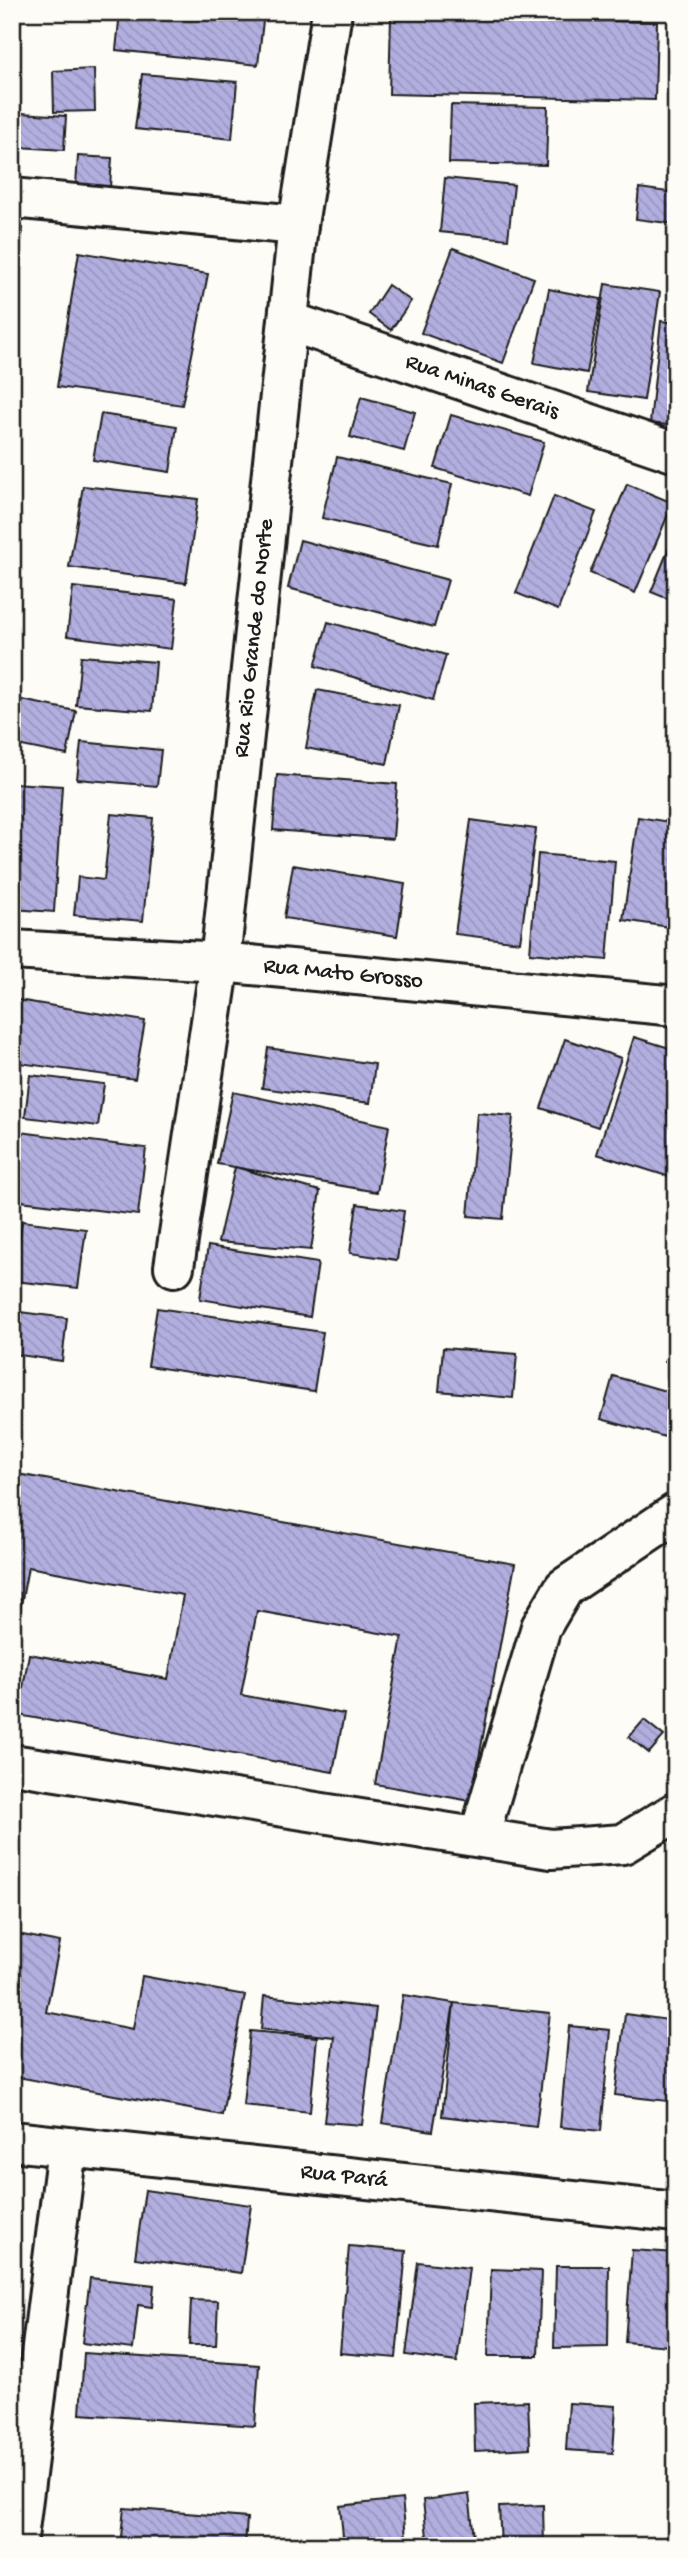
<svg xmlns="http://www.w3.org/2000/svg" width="688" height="2558" font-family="'Gochi Hand',sans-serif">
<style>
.building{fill:url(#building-back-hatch);stroke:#1c1c1c;stroke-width:2}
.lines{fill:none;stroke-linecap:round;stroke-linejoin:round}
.minor-casing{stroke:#1c1c1c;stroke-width:44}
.minor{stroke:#fdfcf7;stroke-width:38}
.labels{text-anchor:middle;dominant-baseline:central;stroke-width:7;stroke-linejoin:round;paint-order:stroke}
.street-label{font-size:23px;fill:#1c1c1c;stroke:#fdfcf7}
</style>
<defs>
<pattern id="building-back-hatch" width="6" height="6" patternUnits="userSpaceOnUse" patternTransform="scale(1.75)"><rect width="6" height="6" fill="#b2aedf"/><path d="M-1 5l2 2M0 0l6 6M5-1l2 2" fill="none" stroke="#9895bf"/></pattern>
</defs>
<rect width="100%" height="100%" fill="#fdfcf7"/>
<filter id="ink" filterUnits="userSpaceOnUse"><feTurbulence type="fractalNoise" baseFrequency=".0143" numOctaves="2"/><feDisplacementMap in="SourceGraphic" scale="14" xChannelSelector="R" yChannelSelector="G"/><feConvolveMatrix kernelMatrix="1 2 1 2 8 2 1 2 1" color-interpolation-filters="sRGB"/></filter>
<g filter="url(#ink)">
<g class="building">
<path d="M 120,12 L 264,12 L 258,65 L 116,50 Z"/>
<path d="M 453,12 L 593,12 L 592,17 Z"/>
<path d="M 391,16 L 657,22 L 655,100 L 389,94 Z"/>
<path d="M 12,48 L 18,48 L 12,97 Z"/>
<path d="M 94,69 L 95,111 L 54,112 L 53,71 Z"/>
<path d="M 142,74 L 237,82 L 232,139 L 135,129 Z"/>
<path d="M 451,105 L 548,107 L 546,165 L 449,163 Z"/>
<path d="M 21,113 L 66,116 L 64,150 L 19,147 Z"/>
<path d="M 78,156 L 112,158 L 110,187 L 76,185 Z"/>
<path d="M 445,178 L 514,185 L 508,239 L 440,232 Z"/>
<path d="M 639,188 L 676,193 L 676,224 L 636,219 Z"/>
<path d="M 12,226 L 23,228 L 12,303 Z"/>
<path d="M 453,248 L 534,278 L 503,363 L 421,333 Z"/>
<path d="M 79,252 L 208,274 L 182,405 L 57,387 Z"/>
<path d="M 605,284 L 660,292 L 644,400 L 588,392 Z"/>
<path d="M 388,285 L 411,301 L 391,330 L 369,314 Z"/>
<path d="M 549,289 L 601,299 L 587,373 L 534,363 Z"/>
<path d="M 661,321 L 676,323 L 676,426 L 650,423 Z"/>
<path d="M 361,397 L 415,412 L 404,451 L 350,437 Z"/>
<path d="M 101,414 L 177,426 L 170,472 L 93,460 Z"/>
<path d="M 451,415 L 544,442 L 528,496 L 435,468 Z"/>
<path d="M 337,457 L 452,484 L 438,545 L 322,518 Z"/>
<path d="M 627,484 L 673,503 L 635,593 L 590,573 Z"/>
<path d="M 83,486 L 198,499 L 186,583 L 69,567 Z"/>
<path d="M 554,496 L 596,512 L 558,610 L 516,593 Z"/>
<path d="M 676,531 L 676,602 L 651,592 Z"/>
<path d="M 300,540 L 448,580 L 434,627 L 288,588 Z"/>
<path d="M 73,587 L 177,599 L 171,649 L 67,636 Z"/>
<path d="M 328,622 L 446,655 L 433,700 L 315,666 Z"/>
<path d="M 81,656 L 156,662 L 152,711 L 76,705 Z"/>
<path d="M 317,690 L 399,705 L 387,764 L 306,748 Z"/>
<path d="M 12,698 L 76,711 L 67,755 L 12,744 Z"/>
<path d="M 81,742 L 161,750 L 157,786 L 77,779 Z"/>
<path d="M 277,775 L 397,784 L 393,839 L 273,830 Z"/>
<path d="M 12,783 L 62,786 L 54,912 L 12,909 Z"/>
<path d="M 111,814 L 153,818 L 143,921 L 74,915 L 78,877 L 104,880 Z"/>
<path d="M 638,817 L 676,823 L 676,928 L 623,920 Z"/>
<path d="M 471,820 L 536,829 L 520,942 L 455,934 Z"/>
<path d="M 538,854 L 615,861 L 607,960 L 530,953 Z"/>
<path d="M 293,865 L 405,884 L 397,936 L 284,918 Z"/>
<path d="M 12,999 L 145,1021 L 135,1079 L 12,1062 Z"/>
<path d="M 634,1037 L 676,1050 L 676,1091 L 667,1113 L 676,1116 L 676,1160 L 670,1177 L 597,1154 Z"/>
<path d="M 565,1039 L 621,1058 L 598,1127 L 541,1108 Z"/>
<path d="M 268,1048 L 375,1064 L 370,1103 L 262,1088 Z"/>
<path d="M 30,1075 L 104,1084 L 98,1126 L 25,1117 Z"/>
<path d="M 233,1092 L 389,1126 L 377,1192 L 217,1164 Z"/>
<path d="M 477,1113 L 513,1116 L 503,1219 L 468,1216 Z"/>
<path d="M 12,1131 L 146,1148 L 138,1215 L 12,1200 Z"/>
<path d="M 235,1167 L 320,1191 L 311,1250 L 218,1242 Z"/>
<path d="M 357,1204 L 404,1211 L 397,1260 L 350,1253 Z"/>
<path d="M 22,1221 L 86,1229 L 78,1288 L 14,1281 Z"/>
<path d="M 208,1246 L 318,1263 L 310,1317 L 200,1299 Z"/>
<path d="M 157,1308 L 323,1332 L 314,1391 L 148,1366 Z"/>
<path d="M 12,1311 L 67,1318 L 62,1361 L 12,1354 Z"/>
<path d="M 676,1334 L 676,1366 L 665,1362 Z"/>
<path d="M 443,1348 L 517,1354 L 513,1398 L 439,1391 Z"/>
<path d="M 613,1376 L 676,1394 L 676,1440 L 601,1419 Z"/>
<path d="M 12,1473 L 515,1564 L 471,1801 L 375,1784 L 402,1637 L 257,1611 L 241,1695 L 344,1714 L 333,1772 L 18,1715 L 29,1654 L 168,1679 L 183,1595 L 28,1567 L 12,1653 Z"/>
<path d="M 644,1720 L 664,1736 L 649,1753 L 629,1737 Z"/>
<path d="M 12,1933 L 60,1942 L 46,2012 L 133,2029 L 142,1976 L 245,1995 L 222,2115 L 12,2076 Z"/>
<path d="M 403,1995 L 454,2003 L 433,2131 L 382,2123 Z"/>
<path d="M 264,1996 L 376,2008 L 362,2125 L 324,2122 L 334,2037 L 261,2029 Z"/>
<path d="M 454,2003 L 550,2013 L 536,2127 L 442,2116 Z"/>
<path d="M 625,2014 L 676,2021 L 676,2102 L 615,2095 Z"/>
<path d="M 569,2026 L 610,2030 L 601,2131 L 560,2127 Z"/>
<path d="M 250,2031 L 317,2037 L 310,2112 L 243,2105 Z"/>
<path d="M 145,2190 L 251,2205 L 241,2273 L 135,2258 Z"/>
<path d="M 349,2246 L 406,2251 L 396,2358 L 340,2353 Z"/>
<path d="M 632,2250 L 676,2253 L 669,2346 L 625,2342 Z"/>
<path d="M 418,2262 L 469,2268 L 457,2362 L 406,2355 Z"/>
<path d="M 556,2266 L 609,2266 L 608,2347 L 554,2348 Z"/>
<path d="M 491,2269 L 541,2271 L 538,2356 L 488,2356 Z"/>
<path d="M 90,2278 L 154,2285 L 152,2307 L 138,2305 L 133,2349 L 82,2343 Z"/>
<path d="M 191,2300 L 218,2301 L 216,2345 L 189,2345 Z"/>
<path d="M 84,2353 L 259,2365 L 255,2426 L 80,2414 Z"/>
<path d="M 528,2401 L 530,2448 L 475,2451 L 474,2403 Z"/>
<path d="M 569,2403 L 616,2406 L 613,2453 L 566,2450 Z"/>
<path d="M 469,2494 L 475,2546 L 428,2546 L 423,2500 Z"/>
<path d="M 402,2499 L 407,2546 L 344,2546 L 340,2506 Z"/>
<path d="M 543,2505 L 544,2546 L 501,2546 L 499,2507 Z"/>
<path d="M 124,2508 L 247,2518 L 245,2546 L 120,2546 Z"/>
</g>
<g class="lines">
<defs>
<g id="minor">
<path d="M 12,198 L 298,225"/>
<path id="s1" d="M 288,321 L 676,453"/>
<path id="s2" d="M 12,950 L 220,962 L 676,1006"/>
<path id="s3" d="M 174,1267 L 220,962 L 298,225 L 332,12"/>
<path d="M 12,1764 L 551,1849 L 623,1844 L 676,1812"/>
<path d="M 479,1837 L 541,1627 L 564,1588 L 676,1513"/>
<path id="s4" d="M 12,2141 L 676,2212"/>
<path d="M 17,2546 L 67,2148"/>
</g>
</defs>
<use href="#minor" class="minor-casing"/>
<use href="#minor" class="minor"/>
</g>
</g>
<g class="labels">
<g class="street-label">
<text stroke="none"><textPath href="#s1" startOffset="205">Rua Minas Gerais</textPath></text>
<text stroke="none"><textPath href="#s3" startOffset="634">Rua Rio Grande do Norte</textPath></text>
<text stroke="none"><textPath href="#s2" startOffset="332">Rua Mato Grosso</textPath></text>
<text stroke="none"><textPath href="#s4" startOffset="334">Rua Pará</textPath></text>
</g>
</g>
<rect width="688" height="2558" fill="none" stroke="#fdfcf7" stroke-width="42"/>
<rect x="21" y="21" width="646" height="2516" fill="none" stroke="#1c1c1c" stroke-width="2.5" filter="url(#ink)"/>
</svg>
